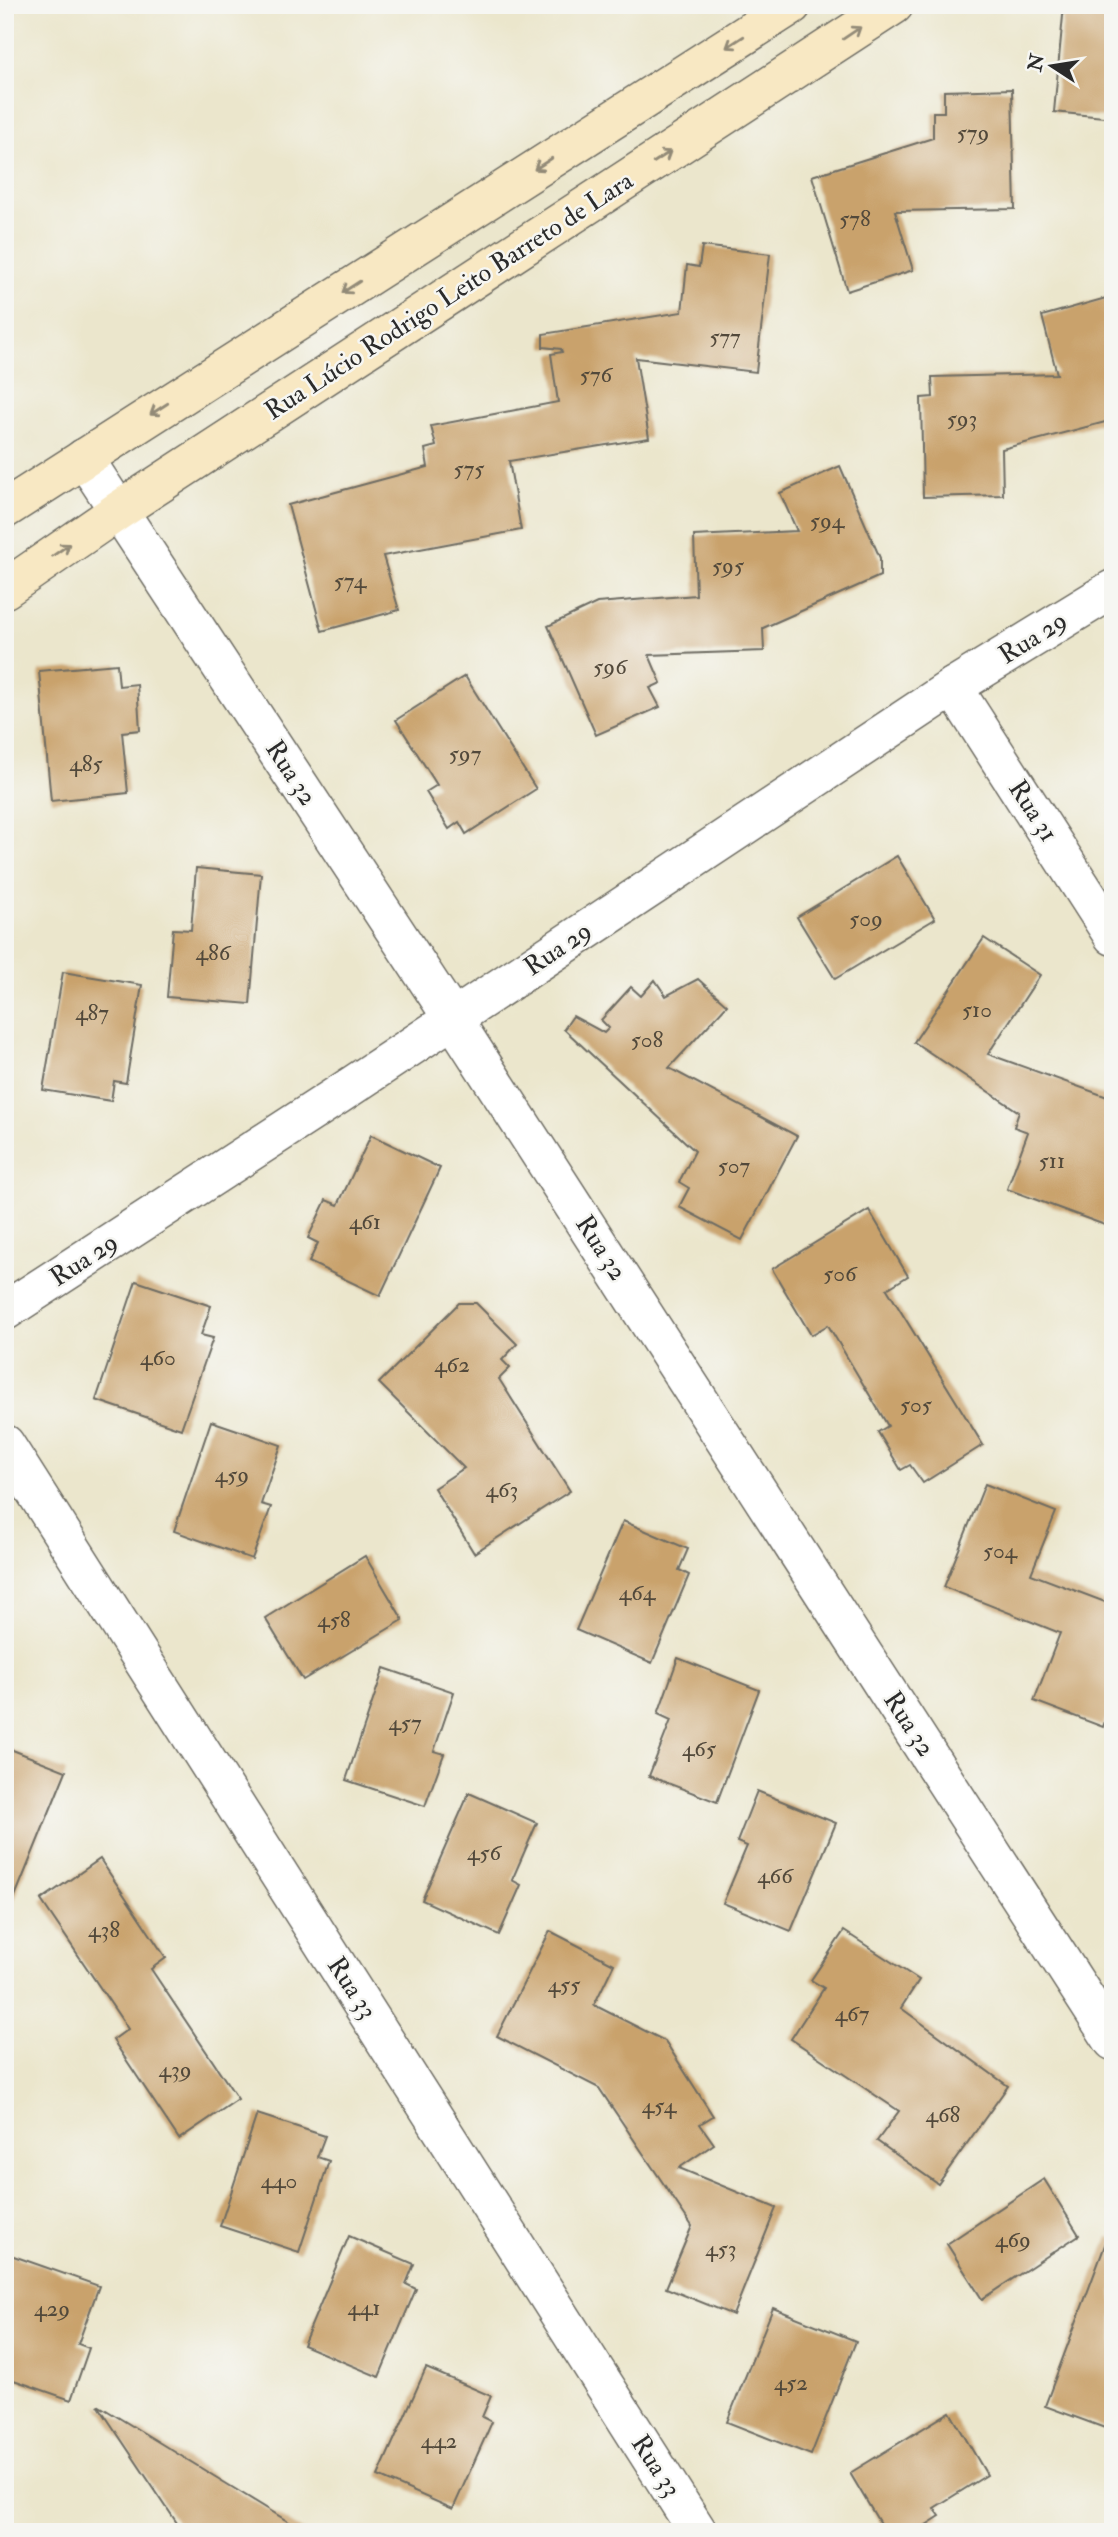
<svg xmlns="http://www.w3.org/2000/svg" width="1118" height="2537" font-family="'IM FELL Double Pica',serif">
<style>
.building{fill:#c9a26c}
.lines{fill:none;stroke-linecap:round;stroke-linejoin:round}
.street-casing{stroke:#6e6c63;stroke-width:41}
.secondary-casing{stroke:#6e6c63;stroke-width:41}
.street{stroke:#fff;stroke-width:38}
.secondary{stroke:#f8e8c3;stroke-width:38}
.oneway{stroke:#928a77}
.labels{text-anchor:middle;dominant-baseline:central;stroke-width:5;stroke-linejoin:round;paint-order:stroke}
.number-label{font-size:23px;fill:#52493b}
.street-label{font-size:26px;fill:#2b2b2b;stroke:#f6f6f2}
</style>
<rect width="100%" height="100%" fill="#f6f6f2"/>
<filter id="ink" filterUnits="userSpaceOnUse"><feTurbulence type="fractalNoise" baseFrequency=".0143" numOctaves="2"/><feDisplacementMap in="SourceGraphic" scale="14" xChannelSelector="R" yChannelSelector="G"/><feConvolveMatrix kernelMatrix="1 2 1 2 8 2 1 2 1" color-interpolation-filters="sRGB"/></filter>
<filter id="wash" filterUnits="userSpaceOnUse"><feTurbulence type="fractalNoise" baseFrequency=".00686" numOctaves="4" result="noise"/><feDisplacementMap in="SourceGraphic" scale="28" xChannelSelector="R" yChannelSelector="G"/><feGaussianBlur stdDeviation="1.57" result="paint"/><feColorMatrix in="noise" values="0 0 0 0 0 0 0 0 0 0 0 0 0 0 0 0 0 1.4 0 .05"/><feComposite in="paint" operator="in"/></filter>
<g filter="url(#wash)">
<rect width="100%" height="100%" fill="#ebe6cc"/>
<g id="blocks">
<g class="building">
<path d="M 1064,5 L 1113,5 L 1113,118 L 1054,112 Z"/>
<path d="M 1012,89 L 1015,209 L 895,211 L 913,270 L 847,291 L 812,176 L 933,138 L 933,112 L 944,112 L 944,91 Z"/>
<path d="M 702,246 L 770,254 L 756,372 L 636,358 L 649,438 L 509,461 L 521,530 L 383,556 L 399,610 L 322,631 L 288,505 L 428,467 L 425,449 L 436,446 L 431,426 L 558,402 L 551,354 L 562,352 L 561,349 L 543,347 L 543,334 L 682,312 L 687,265 L 699,267 Z"/>
<path d="M 1113,296 L 1113,420 L 1002,449 L 1003,495 L 923,497 L 921,398 L 933,397 L 932,377 L 1057,374 L 1042,316 Z"/>
<path d="M 840,466 L 880,558 L 880,576 L 763,628 L 764,651 L 649,655 L 661,683 L 650,688 L 660,707 L 596,735 L 548,626 L 597,603 L 696,595 L 694,536 L 797,531 L 780,493 Z"/>
<path d="M 117,664 L 119,686 L 137,684 L 140,730 L 122,732 L 128,793 L 51,801 L 39,671 Z"/>
<path d="M 465,676 L 536,789 L 466,834 L 459,822 L 449,829 L 426,792 L 437,785 L 396,720 Z"/>
<path d="M 897,856 L 935,919 L 835,979 L 797,917 Z"/>
<path d="M 196,868 L 261,874 L 250,1004 L 167,997 L 173,929 L 191,930 Z"/>
<path d="M 984,938 L 1040,975 L 988,1054 L 1113,1099 L 1113,1228 L 1007,1189 L 1028,1132 L 1014,1127 L 1019,1112 L 914,1042 Z"/>
<path d="M 63,972 L 142,985 L 126,1083 L 114,1081 L 111,1101 L 43,1090 Z"/>
<path d="M 698,979 L 727,1005 L 669,1068 L 797,1136 L 742,1240 L 679,1207 L 689,1188 L 679,1182 L 695,1151 L 564,1029 L 573,1016 L 604,1033 L 609,1028 L 601,1020 L 631,987 L 641,996 L 655,980 L 666,996 Z"/>
<path d="M 371,1135 L 440,1168 L 380,1296 L 309,1262 L 318,1243 L 308,1238 L 326,1200 L 338,1205 Z"/>
<path d="M 869,1210 L 908,1276 L 887,1289 L 983,1445 L 923,1483 L 910,1465 L 901,1470 L 878,1432 L 888,1426 L 828,1325 L 811,1335 L 772,1269 Z"/>
<path d="M 136,1281 L 211,1306 L 201,1335 L 213,1338 L 181,1429 L 96,1400 Z"/>
<path d="M 459,1303 L 476,1303 L 517,1344 L 502,1360 L 510,1368 L 499,1379 L 570,1491 L 474,1553 L 434,1488 L 464,1468 L 379,1383 Z"/>
<path d="M 211,1421 L 281,1445 L 261,1504 L 271,1507 L 252,1559 L 174,1531 Z"/>
<path d="M 985,1484 L 1056,1512 L 1031,1574 L 1113,1605 L 1113,1699 L 1103,1727 L 1034,1701 L 1060,1633 L 944,1587 Z"/>
<path d="M 623,1521 L 688,1549 L 679,1570 L 689,1575 L 652,1663 L 576,1630 Z"/>
<path d="M 365,1556 L 403,1620 L 303,1680 L 265,1618 Z"/>
<path d="M 678,1658 L 759,1690 L 717,1802 L 649,1776 L 671,1720 L 658,1714 Z"/>
<path d="M 384,1668 L 454,1692 L 434,1751 L 444,1754 L 425,1806 L 346,1780 Z"/>
<path d="M 5,1747 L 66,1771 L 7,1916 L 5,1916 Z"/>
<path d="M 757,1791 L 836,1823 L 791,1931 L 723,1903 L 747,1846 L 737,1842 Z"/>
<path d="M 469,1793 L 537,1823 L 512,1880 L 521,1885 L 499,1935 L 422,1900 Z"/>
<path d="M 100,1859 L 166,1958 L 151,1969 L 238,2099 L 179,2139 L 113,2040 L 128,2029 L 41,1900 Z"/>
<path d="M 550,1931 L 614,1964 L 594,2005 L 665,2041 L 713,2116 L 700,2124 L 714,2144 L 679,2168 L 776,2208 L 733,2315 L 666,2288 L 692,2226 L 599,2088 L 497,2036 Z"/>
<path d="M 844,1931 L 919,1980 L 901,2008 L 1008,2086 L 938,2184 L 877,2141 L 899,2111 L 791,2039 L 824,1988 L 811,1980 Z"/>
<path d="M 257,2114 L 325,2136 L 317,2157 L 329,2161 L 299,2252 L 220,2226 Z"/>
<path d="M 1044,2179 L 1079,2235 L 982,2299 L 947,2244 Z"/>
<path d="M 349,2236 L 414,2264 L 406,2284 L 416,2289 L 379,2377 L 303,2345 Z"/>
<path d="M 1108,2237 L 1113,2238 L 1113,2431 L 1045,2406 Z"/>
<path d="M 5,2253 L 99,2286 L 78,2344 L 89,2348 L 71,2400 L 5,2377 Z"/>
<path d="M 773,2308 L 856,2341 L 811,2455 L 727,2422 Z"/>
<path d="M 426,2368 L 491,2396 L 482,2417 L 492,2422 L 453,2509 L 378,2476 Z"/>
<path d="M 98,2405 L 240,2492 L 305,2532 L 183,2532 Z"/>
<path d="M 950,2412 L 987,2475 L 934,2508 L 940,2516 L 915,2532 L 885,2532 L 850,2473 Z"/>
</g>
</g>
</g>
<g filter="url(#ink)">
<use href="#blocks" fill-opacity="0" stroke="#6e6c63" stroke-width="2"/>
<g class="lines">
<defs>
<g id="street">
<path d="M 84,458 L 453,1019 L 1113,2041"/>
<path d="M 953,687 L 1113,936"/>
<path d="M 5,1311 L 338,1095 L 953,687 L 1113,589"/>
<path d="M 5,1444 L 698,2532"/>
</g>
<g id="secondary">
<path d="M 5,509 L 792,5"/>
<path d="M 5,589 L 118,511 L 894,5"/>
</g>
</defs>
<use href="#street" class="street-casing"/>
<use href="#secondary" class="secondary-casing"/>
<use href="#street" class="street"/>
<use href="#secondary" class="secondary"/>
</g>
<defs><path id="oneway-shaft" d="M-6 0H5M1.5-3L5.5 0L1.5 3" fill="none" stroke-width="1.6" stroke-linecap="round" stroke-linejoin="round" transform="scale(1.75)"/></defs>
<g class="oneway">
<use href="#oneway-shaft" transform="translate(852 33) rotate(-34)"/>
<use href="#oneway-shaft" transform="translate(735 42) rotate(147)"/>
<use href="#oneway-shaft" transform="translate(662 157) rotate(-33)"/>
<use href="#oneway-shaft" transform="translate(543 164) rotate(147)"/>
<use href="#oneway-shaft" transform="translate(351 287) rotate(147)"/>
<use href="#oneway-shaft" transform="translate(159 409) rotate(147)"/>
<use href="#oneway-shaft" transform="translate(61 550) rotate(-35)"/>
</g>
</g>
<g class="labels">
<g class="number-label">
<text x="973" y="132">579</text>
<text x="855" y="218">578</text>
<text x="725" y="336">577</text>
<text x="596" y="374">576</text>
<text x="962" y="418">593</text>
<text x="469" y="468">575</text>
<text x="827" y="520">594</text>
<text x="728" y="565">595</text>
<text x="350" y="580">574</text>
<text x="610" y="666">596</text>
<text x="465" y="753">597</text>
<text x="86" y="763">485</text>
<text x="866" y="918">509</text>
<text x="213" y="952">486</text>
<text x="977" y="1009">510</text>
<text x="92" y="1012">487</text>
<text x="647" y="1039">508</text>
<text x="1052" y="1160">511</text>
<text x="734" y="1165">507</text>
<text x="365" y="1221">461</text>
<text x="840" y="1273">506</text>
<text x="158" y="1357">460</text>
<text x="452" y="1364">462</text>
<text x="916" y="1404">505</text>
<text x="232" y="1474">459</text>
<text x="502" y="1489">463</text>
<text x="1000" y="1550">504</text>
<text x="637" y="1592">464</text>
<text x="334" y="1619">458</text>
<text x="405" y="1722">457</text>
<text x="699" y="1748">465</text>
<text x="484" y="1852">456</text>
<text x="775" y="1875">466</text>
<text x="104" y="1929">438</text>
<text x="564" y="1984">455</text>
<text x="852" y="2013">467</text>
<text x="175" y="2069">439</text>
<text x="659" y="2105">454</text>
<text x="943" y="2114">468</text>
<text x="279" y="2180">440</text>
<text x="1013" y="2239">469</text>
<text x="721" y="2248">453</text>
<text x="364" y="2307">441</text>
<text x="52" y="2308">429</text>
<text x="791" y="2382">452</text>
<text x="439" y="2440">442</text>
</g>
<g class="street-label">
<text transform="translate(449 296) rotate(-33)">Rua Lúcio Rodrigo Leito Barreto de Lara</text>
<text transform="translate(1033 638) rotate(-32)">Rua 29</text>
<text transform="translate(291 773) rotate(57)">Rua 32</text>
<text transform="translate(1033 811) rotate(57)">Rua 31</text>
<text transform="translate(558 949) rotate(-34)">Rua 29</text>
<text transform="translate(601 1248) rotate(57)">Rua 32</text>
<text transform="translate(84 1260) rotate(-33)">Rua 29</text>
<text transform="translate(909 1724) rotate(57)">Rua 32</text>
<text transform="translate(352 1988) rotate(57)">Rua 33</text>
<text transform="translate(656 2466) rotate(57)">Rua 33</text>
</g>
</g>
<rect width="1118" height="2537" fill="none" stroke="#f6f6f2" stroke-width="28"/>
<g transform="translate(1052 66) rotate(282)" stroke="#f6f6f2" stroke-width="5" paint-order="stroke">
<path d="M0-5L12 26L0 18L-12 26Z" fill="#2b2b2b"/>
<text y="-10" font-size="19" font-weight="bold" text-anchor="middle" fill="#2b2b2b">N</text>
</g>
</svg>
